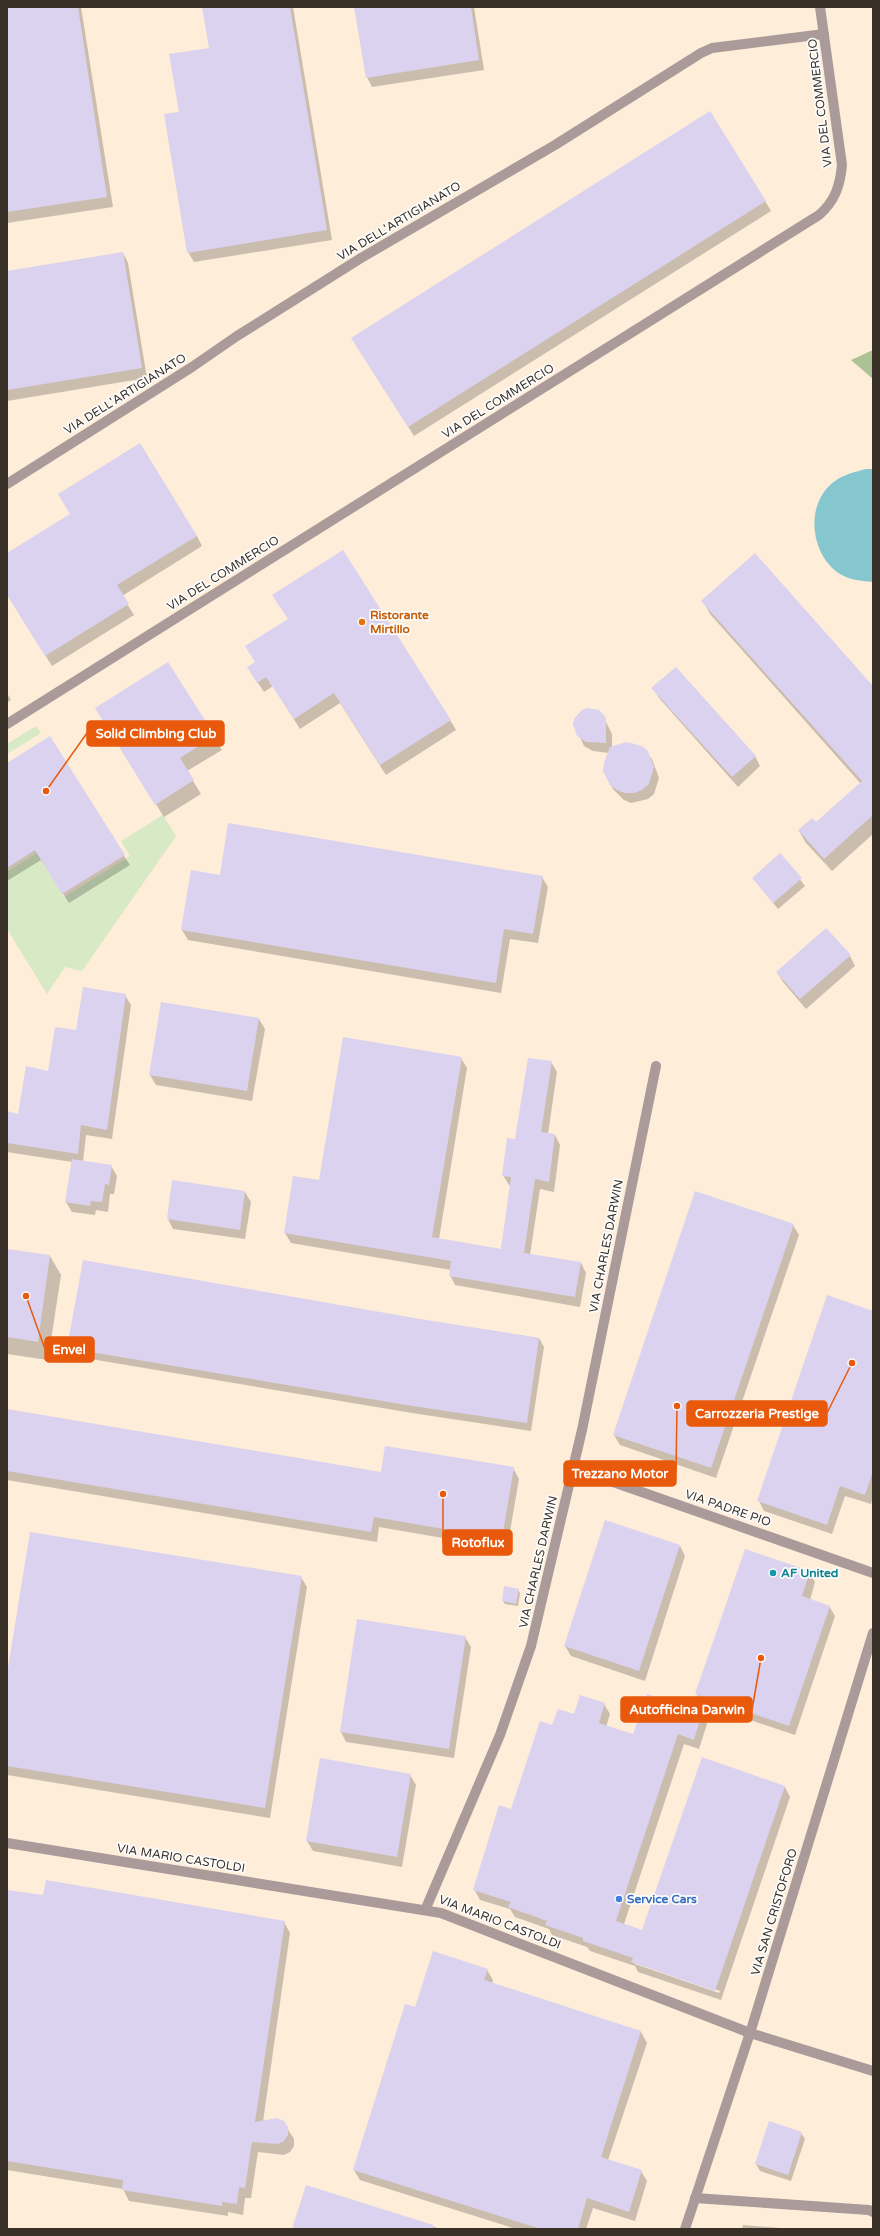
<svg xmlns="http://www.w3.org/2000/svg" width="880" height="2236" font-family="'Varela Round',sans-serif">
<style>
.green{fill:#d8e9c5}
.forest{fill:#acc294}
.water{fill:#86c6cf}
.shadow{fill:#0003;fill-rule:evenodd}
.building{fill:#dbd2ef}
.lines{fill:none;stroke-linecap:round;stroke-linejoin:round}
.minor{stroke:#aa9a9a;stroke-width:10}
.food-dot{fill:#e8710a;stroke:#fdfdfd;stroke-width:1.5}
.culture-dot{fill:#0f9aa8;stroke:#fdfdfd;stroke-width:1.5}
.shop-dot{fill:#3f7fe0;stroke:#fdfdfd;stroke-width:1.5}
.labels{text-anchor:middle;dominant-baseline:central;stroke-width:3.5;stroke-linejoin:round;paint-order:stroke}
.street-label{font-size:12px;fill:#393127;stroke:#fdfdfd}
.food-label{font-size:12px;font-weight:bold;fill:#c56008;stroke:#fdfdfd;text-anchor:start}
.culture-label{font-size:12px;font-weight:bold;fill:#0d838f;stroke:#fdfdfd;text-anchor:start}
.shop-label{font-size:12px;font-weight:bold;fill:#366cbe;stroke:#fdfdfd;text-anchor:start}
.leader{fill:none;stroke:#e8590c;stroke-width:1.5}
.callout-dot{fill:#e8590c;stroke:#fdfdfd;stroke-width:1.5}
.callout{fill:#e8590c;stroke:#e8590c;stroke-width:1.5}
.callout-label{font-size:13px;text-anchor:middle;font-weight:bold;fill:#fff}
</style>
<rect width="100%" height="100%" fill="#fdedd9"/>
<g class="green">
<path d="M 36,726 L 41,733 L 7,754 L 7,744 Z"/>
<path d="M 163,815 L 176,836 L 82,971 L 65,967 L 47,994 L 7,929 L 7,872 L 37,853 L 64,897 L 130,856 L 121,841 Z"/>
</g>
<path class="forest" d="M 873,350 L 873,379 L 851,360 Z"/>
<path class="water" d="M 866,469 L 873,469 L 873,582 C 862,581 850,580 840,574 C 810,555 804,503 835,481 C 845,474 855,472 866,469 Z"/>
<g class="shadow">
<path d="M 7,7 L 81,7 L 113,207 L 7,223 Z"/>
<path d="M 203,7 L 293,7 L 332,240 L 194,262 L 188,252 L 180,113 L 210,48 Z"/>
<path d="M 355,7 L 474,7 L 484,70 L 372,87 L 367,77 Z"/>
<path d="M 765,201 L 771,211 L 414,436 L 358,348 Z"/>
<path d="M 123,253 L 128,263 L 147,378 L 7,401 L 7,272 Z"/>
<path d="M 197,536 L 202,546 L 122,596 L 134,615 L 52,666 L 7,594 L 7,554 Z"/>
<path d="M 703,601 L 873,687 L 873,834 L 832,871 L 806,843 L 799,831 L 816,824 L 861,784 L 710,614 Z"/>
<path d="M 289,619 L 450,720 L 456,730 L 386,775 L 340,703 L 300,729 L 273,686 L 264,692 L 254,677 L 256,663 Z"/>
<path d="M 653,688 L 755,756 L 760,766 L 738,787 L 659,698 Z"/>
<path d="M 7,693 L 11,700 L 7,703 Z"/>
<path d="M 587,709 L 602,714 L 612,734 L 612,747 L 626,743 L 634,744 L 641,747 L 652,759 L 659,778 L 654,794 L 648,799 L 631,803 L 624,800 L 613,789 L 607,778 L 609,753 L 593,751 L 584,746 L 574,724 L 578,714 Z"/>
<path d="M 104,721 L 214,737 L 222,750 L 187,771 L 201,794 L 164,817 Z"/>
<path d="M 7,765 L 124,856 L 130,865 L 69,903 L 41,860 L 7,881 Z"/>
<path d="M 780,854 L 805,886 L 778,909 L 753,878 Z"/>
<path d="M 221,876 L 542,877 L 548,887 L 538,943 L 510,939 L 501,993 L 188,940 L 182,930 Z"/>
<path d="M 850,956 L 855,966 L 806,1009 L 783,982 L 777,972 Z"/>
<path d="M 125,995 L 131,1005 L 112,1139 L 86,1135 L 83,1162 L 111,1166 L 117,1176 L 114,1194 L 110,1194 L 108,1212 L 96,1210 L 95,1215 L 72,1212 L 66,1202 L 72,1162 L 7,1152 L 7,1112 L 19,1115 L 77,1031 Z"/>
<path d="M 259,1019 L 265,1029 L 252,1101 L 156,1085 L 150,1075 Z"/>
<path d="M 461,1058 L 467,1068 L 439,1239 L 501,1250 L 511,1186 L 509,1185 L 503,1175 L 551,1062 L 557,1072 L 548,1134 L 555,1135 L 560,1145 L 554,1192 L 540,1189 L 530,1255 L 581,1263 L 586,1273 L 580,1307 L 455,1285 L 450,1275 L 451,1270 L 291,1243 L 285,1233 L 320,1181 Z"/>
<path d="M 245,1192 L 251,1202 L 245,1239 L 173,1229 L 168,1219 Z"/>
<path d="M 793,1225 L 799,1235 L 716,1478 L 620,1445 L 614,1435 Z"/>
<path d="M 7,1250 L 50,1256 L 61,1275 L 48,1360 L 7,1354 Z"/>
<path d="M 873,1312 L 873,1497 L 871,1504 L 845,1496 L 832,1534 L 764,1511 L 759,1501 Z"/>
<path d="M 420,1320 L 539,1338 L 544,1347 L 531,1431 L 412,1413 L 73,1356 L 68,1348 Z"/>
<path d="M 7,1410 L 382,1473 L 513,1468 L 519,1479 L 507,1549 L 379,1527 L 377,1542 L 7,1480 Z"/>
<path d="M 680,1546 L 685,1556 L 645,1681 L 571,1656 L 565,1646 Z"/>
<path d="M 809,1572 L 815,1582 L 810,1600 L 829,1606 L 835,1616 L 795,1735 L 702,1704 L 697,1694 Z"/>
<path d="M 301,1577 L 307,1587 L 270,1818 L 7,1775 L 7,1680 Z"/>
<path d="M 518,1590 L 520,1593 L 518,1606 L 505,1604 L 503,1601 Z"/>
<path d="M 465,1637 L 471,1647 L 454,1758 L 346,1742 L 341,1732 Z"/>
<path d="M 604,1704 L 610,1714 L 606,1727 L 634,1736 L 702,1714 L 707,1724 L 699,1749 L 684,1744 L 624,1924 L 643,1931 L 785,1787 L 790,1797 L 721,2000 L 638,1972 L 635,1966 L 590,1951 L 587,1947 L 552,1935 L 549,1929 L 515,1917 L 510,1909 L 480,1900 L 474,1889 L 553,1727 ZM 635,1962 L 720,1991 L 719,1993 L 635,1964 Z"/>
<path d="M 410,1775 L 416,1785 L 402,1867 L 313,1851 L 307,1841 Z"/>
<path d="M 7,1891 L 44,1897 L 284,1922 L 290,1933 L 263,2122 L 287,2128 L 294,2139 L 294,2146 L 290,2152 L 284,2155 L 258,2152 L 251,2198 L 245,2198 L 243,2215 L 228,2212 L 228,2216 L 129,2201 L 123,2189 L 7,2170 Z"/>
<path d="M 487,1970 L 493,1980 L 492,1984 L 641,2032 L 647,2043 L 608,2160 L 641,2171 L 647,2181 L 635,2221 L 593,2208 L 586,2229 L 516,2229 L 360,2180 L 354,2170 L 416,2008 Z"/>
<path d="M 801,2133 L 805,2139 L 791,2181 L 760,2171 L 756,2164 Z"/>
<path d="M 306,2187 L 441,2229 L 293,2229 Z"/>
<path d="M 743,2225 L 781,2228 L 782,2229 L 742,2229 Z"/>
</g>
<g class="building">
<path d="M 7,7 L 78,7 L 107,197 L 7,212 Z"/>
<path d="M 202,7 L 290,7 L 327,230 L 187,253 L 164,114 L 179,112 L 169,54 L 209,48 Z"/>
<path d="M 354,7 L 471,7 L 479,60 L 366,78 Z"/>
<path d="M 710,111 L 766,201 L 408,427 L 351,338 Z"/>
<path d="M 123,252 L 142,368 L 7,390 L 7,271 Z"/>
<path d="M 140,443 L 197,536 L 117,585 L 129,604 L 45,656 L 7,595 L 7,553 L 70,514 L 58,494 Z"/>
<path d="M 343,550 L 451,720 L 380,765 L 334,693 L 294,719 L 266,677 L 257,683 L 247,667 L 255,662 L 245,646 L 288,619 L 272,595 Z"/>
<path d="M 755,553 L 873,686 L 873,815 L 824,859 L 798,830 L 812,818 L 816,822 L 862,781 L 701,601 Z"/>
<path d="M 168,662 L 215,736 L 180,758 L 194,780 L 155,805 L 95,708 Z"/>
<path d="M 676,667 L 756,756 L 732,777 L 651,688 Z"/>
<path d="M 587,708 L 599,710 L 606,718 L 606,743 L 586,742 L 577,736 L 573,724 L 574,719 L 582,710 Z"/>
<path d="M 50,736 L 125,855 L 62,894 L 35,850 L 7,868 L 7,763 Z"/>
<path d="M 626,742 L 642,746 L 648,751 L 654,767 L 649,784 L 642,790 L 634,793 L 625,793 L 617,790 L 610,785 L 603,771 L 604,763 L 610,747 Z"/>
<path d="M 228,823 L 543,876 L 533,934 L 504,929 L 496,983 L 181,930 L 191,870 L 220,875 Z"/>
<path d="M 780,853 L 802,878 L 773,903 L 752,878 Z"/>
<path d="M 826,928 L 851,955 L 800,999 L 776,972 Z"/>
<path d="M 83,987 L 126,994 L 107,1130 L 81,1125 L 78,1154 L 7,1143 L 7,1111 L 18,1114 L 26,1066 L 48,1071 L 55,1027 L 76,1030 Z"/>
<path d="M 161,1002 L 259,1018 L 247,1091 L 149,1075 Z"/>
<path d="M 343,1037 L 462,1057 L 432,1237 L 501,1249 L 511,1177 L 502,1176 L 507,1138 L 515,1139 L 528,1058 L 552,1061 L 541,1132 L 555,1134 L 549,1182 L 535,1179 L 524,1253 L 581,1262 L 575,1297 L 449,1276 L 451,1261 L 284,1233 L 293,1176 L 319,1180 Z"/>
<path d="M 72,1159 L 112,1165 L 109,1185 L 105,1184 L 102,1202 L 91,1201 L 90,1206 L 65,1202 Z"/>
<path d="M 172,1180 L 245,1191 L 240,1230 L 167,1219 Z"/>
<path d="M 695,1191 L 794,1224 L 711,1468 L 613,1435 Z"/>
<path d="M 7,1249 L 50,1255 L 38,1342 L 7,1337 Z"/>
<path d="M 83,1260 L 420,1319 L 539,1338 L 527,1423 L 406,1405 L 67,1348 Z"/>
<path d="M 827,1295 L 873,1311 L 873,1471 L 865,1495 L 840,1486 L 827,1525 L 757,1501 Z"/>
<path d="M 7,1409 L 381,1472 L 385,1446 L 514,1467 L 502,1539 L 374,1517 L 371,1532 L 7,1471 Z"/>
<path d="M 605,1520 L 680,1545 L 639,1671 L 564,1646 Z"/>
<path d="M 30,1532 L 302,1576 L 265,1808 L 7,1766 L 7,1674 Z"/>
<path d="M 745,1549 L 810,1571 L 802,1596 L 830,1606 L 789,1726 L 695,1694 Z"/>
<path d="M 504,1586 L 519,1589 L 516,1604 L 502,1601 Z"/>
<path d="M 357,1619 L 466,1636 L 449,1749 L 340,1732 Z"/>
<path d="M 647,1694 L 702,1713 L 694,1740 L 678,1734 L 616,1921 L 642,1930 L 702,1757 L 785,1786 L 715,1991 L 631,1962 L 633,1958 L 583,1941 L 583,1938 L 545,1925 L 547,1921 L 508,1907 L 511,1902 L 473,1890 L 499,1805 L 511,1809 L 540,1721 L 552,1725 L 558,1709 L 574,1714 L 580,1695 L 605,1703 L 599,1723 L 633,1734 Z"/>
<path d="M 320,1758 L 411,1774 L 397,1857 L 306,1841 Z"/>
<path d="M 46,1880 L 285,1921 L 255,2122 L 277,2118 L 284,2121 L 288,2127 L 288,2135 L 284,2141 L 278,2144 L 252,2142 L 245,2188 L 239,2187 L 237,2204 L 222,2202 L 222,2206 L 122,2190 L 123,2180 L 7,2161 L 7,1890 L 43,1895 Z"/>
<path d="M 433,1951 L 488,1969 L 484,1980 L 641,2031 L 601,2157 L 642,2170 L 629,2212 L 587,2198 L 578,2229 L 541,2229 L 353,2170 L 405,2004 L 415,2007 Z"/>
<path d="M 769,2121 L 802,2132 L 788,2175 L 755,2164 Z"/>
<path d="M 306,2185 L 433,2225 L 433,2229 L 292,2229 Z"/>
</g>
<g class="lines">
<g class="minor">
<path d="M 7,484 L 192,367 L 237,336 L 361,258 L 555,145 L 701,53 L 712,48 L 824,34"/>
<path d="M 7,724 L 819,215 C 835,201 840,186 842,165 L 820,7"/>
<path d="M 573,1468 L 873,1573"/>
<path d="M 7,1843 L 441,1913 L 750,2033 L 873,2071"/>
<path d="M 426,1908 L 500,1735 L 531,1646 L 582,1430 L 656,1066"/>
<path d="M 695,2198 L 869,2210 L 873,2212"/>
<path d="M 685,2229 L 750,2033 L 873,1633"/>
</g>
</g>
<circle class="food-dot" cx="362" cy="622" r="4"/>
<circle class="culture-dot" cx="773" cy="1573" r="4"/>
<circle class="shop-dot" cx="619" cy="1899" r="4"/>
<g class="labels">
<g class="street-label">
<text transform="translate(820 103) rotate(-97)">VIA DEL COMMERCIO</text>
<text transform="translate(399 221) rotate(-31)">VIA DELL'ARTIGIANATO</text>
<text transform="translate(125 394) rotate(-32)">VIA DELL'ARTIGIANATO</text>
<text transform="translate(498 401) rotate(-32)">VIA DEL COMMERCIO</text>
<text transform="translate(223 573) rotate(-32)">VIA DEL COMMERCIO</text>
<text transform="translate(606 1246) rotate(-79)">VIA CHARLES DARWIN</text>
<text transform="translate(728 1508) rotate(19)">VIA PADRE PIO</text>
<text transform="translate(538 1562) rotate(-77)">VIA CHARLES DARWIN</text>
<text transform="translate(181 1858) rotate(9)">VIA MARIO CASTOLDI</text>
<text transform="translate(774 1912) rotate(-73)">VIA SAN CRISTOFORO</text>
<text transform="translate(500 1922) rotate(21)">VIA MARIO CASTOLDI</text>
</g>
<g class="food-label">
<text x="370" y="615">Ristorante<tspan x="370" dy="14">Mirtillo</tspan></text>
</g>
<g class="culture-label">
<text x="781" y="1573">AF United</text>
</g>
<g class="shop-label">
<text x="627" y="1899">Service Cars</text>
</g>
</g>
<path class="leader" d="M46 791L87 733M26 1296L45 1349M852 1363L827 1413M677 1406L676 1473M443 1494L443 1543M761 1658L752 1710"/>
<g class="callout-dot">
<circle cx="46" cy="791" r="4"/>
<circle cx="26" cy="1296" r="4"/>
<circle cx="852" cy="1363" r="4"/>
<circle cx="677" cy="1406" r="4"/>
<circle cx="443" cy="1494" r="4"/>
<circle cx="761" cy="1658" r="4"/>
</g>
<g class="callout">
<rect x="87" y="721" width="137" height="25" rx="4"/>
<rect x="45" y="1337" width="49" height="25" rx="4"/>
<rect x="687" y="1401" width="140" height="25" rx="4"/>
<rect x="564" y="1461" width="112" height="25" rx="4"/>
<rect x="443" y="1530" width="69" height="25" rx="4"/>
<rect x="621" y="1697" width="131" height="25" rx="4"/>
</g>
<g class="callout-label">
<text x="156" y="738">Solid Climbing Club</text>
<text x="69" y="1354">Envel</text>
<text x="757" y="1418">Carrozzeria Prestige</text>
<text x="620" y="1478">Trezzano Motor</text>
<text x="478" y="1547">Rotoflux</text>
<text x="687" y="1714">Autofficina Darwin</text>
</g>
<rect width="880" height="2236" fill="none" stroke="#393127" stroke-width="16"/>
</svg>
